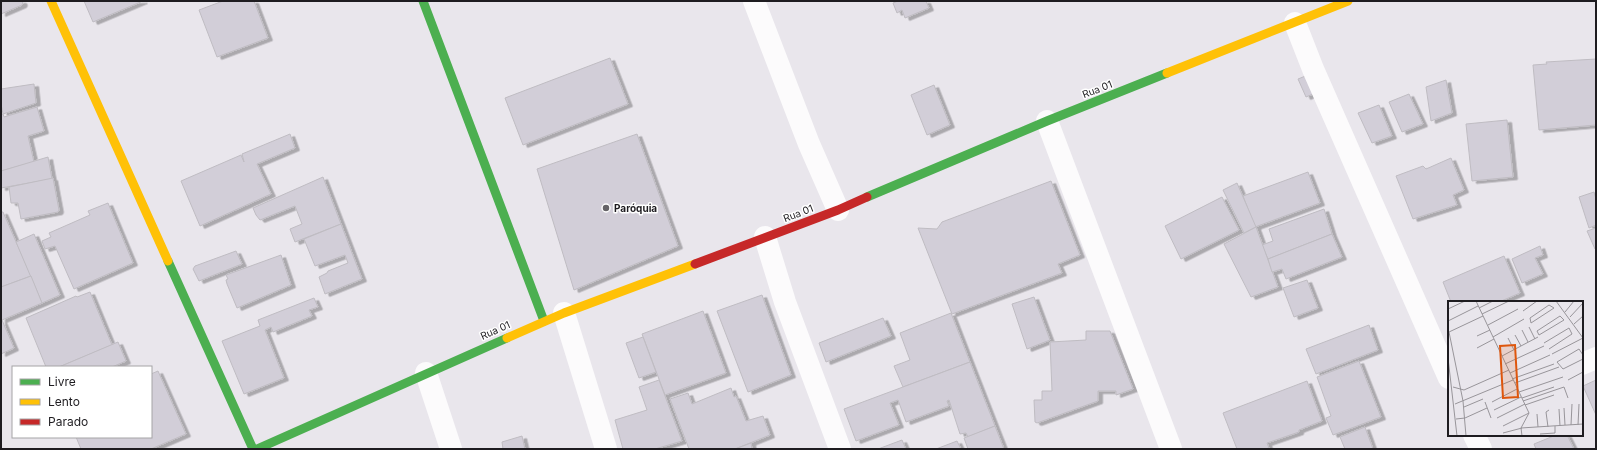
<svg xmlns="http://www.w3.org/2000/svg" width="1597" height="450" font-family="Inter,sans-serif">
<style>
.building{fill:#d2ced8;stroke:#bfbcc2;filter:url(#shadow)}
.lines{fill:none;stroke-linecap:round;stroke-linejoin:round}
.street{stroke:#fcfbfc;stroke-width:22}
.fast{stroke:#4caf50;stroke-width:9}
.slow{stroke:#ffc107;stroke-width:9}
.jam{stroke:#c62828;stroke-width:9}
.poi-dot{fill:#656367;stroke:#fff;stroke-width:1.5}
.labels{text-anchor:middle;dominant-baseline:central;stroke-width:3;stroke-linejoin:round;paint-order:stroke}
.street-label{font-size:10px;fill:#1e1c20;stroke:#fff}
.poi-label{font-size:10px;font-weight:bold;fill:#1e1c20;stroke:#fff;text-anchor:start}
.inset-road{fill:none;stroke:#98959a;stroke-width:1}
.view{fill:#de560d;fill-opacity:0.15;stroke:#de560d;stroke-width:2}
.inset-edge{fill:none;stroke:#1e1c20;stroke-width:2}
</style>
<defs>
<filter id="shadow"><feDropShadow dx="4.5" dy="2.5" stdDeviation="0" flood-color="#0004"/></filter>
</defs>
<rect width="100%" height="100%" fill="#e9e6ec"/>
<g class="building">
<path d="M 1,1 L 22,1 L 23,3 L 22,5 L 1,14 Z"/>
<path d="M 84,1 L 143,1 L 93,22 Z"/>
<path d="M 223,1 L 254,1 L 268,38 L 217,57 L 199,10 Z"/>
<path d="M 898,1 L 926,1 L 929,8 L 905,18 L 902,10 L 897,13 L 893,3 Z"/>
<path d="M 610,58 L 628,104 L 523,145 L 505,98 Z"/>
<path d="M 1596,59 L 1596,125 L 1539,130 L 1533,65 L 1547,64 L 1546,62 Z"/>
<path d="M 1313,73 L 1320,91 L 1306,97 L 1298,79 Z"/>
<path d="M 1446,80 L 1452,113 L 1431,121 L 1426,87 Z"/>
<path d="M 34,84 L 36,103 L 3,114 L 1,104 L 1,89 Z"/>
<path d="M 934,85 L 950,125 L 927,135 L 911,95 Z"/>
<path d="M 1409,94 L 1423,124 L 1402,132 L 1389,102 Z"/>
<path d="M 1379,105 L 1392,136 L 1372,143 L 1358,113 Z"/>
<path d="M 37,107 L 44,131 L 28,136 L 34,162 L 1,171 L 1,115 L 3,114 L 4,117 Z"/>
<path d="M 1507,120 L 1513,177 L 1472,181 L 1466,124 Z"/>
<path d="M 290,134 L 295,148 L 257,164 L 271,194 L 200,226 L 181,181 L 241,155 L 244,162 L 242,154 Z"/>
<path d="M 637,134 L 678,246 L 574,290 L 537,169 Z"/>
<path d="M 48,157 L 52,179 L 1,188 L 1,171 Z"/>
<path d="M 1451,158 L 1464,190 L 1453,195 L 1457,205 L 1413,219 L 1396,176 L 1423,166 L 1426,169 Z"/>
<path d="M 1308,172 L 1320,203 L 1255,227 L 1243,196 Z"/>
<path d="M 323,177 L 341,224 L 295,242 L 290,229 L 302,224 L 295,206 L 260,220 L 256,215 L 253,208 Z"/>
<path d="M 53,178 L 59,210 L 58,212 L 21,219 L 18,203 L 11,203 L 9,187 Z"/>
<path d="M 1051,181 L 1080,255 L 1058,264 L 1062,273 L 952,314 L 918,228 L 937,229 L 942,222 Z"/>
<path d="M 1237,183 L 1256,227 L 1244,233 L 1223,190 Z"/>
<path d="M 1594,192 L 1596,199 L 1596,225 L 1589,228 L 1579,197 Z"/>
<path d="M 1222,197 L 1239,230 L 1181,259 L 1165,226 Z"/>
<path d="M 108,203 L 133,263 L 74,289 L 55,246 L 45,249 L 42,241 L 51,237 L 49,233 L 90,215 L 88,211 Z"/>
<path d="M 1324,209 L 1332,234 L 1268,259 L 1262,245 L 1273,241 L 1269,229 Z"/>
<path d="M 1,212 L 3,212 L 31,276 L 1,287 Z"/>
<path d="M 341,224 L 362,279 L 325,294 L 319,277 L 327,273 L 328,271 L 348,263 L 345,255 L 315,266 L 304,239 Z"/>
<path d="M 1256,227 L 1278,287 L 1251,297 L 1224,244 Z"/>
<path d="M 1596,228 L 1596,249 L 1595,249 L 1587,231 Z"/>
<path d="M 34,234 L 60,295 L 42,303 L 16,242 Z"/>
<path d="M 1332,234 L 1342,257 L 1286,279 L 1282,269 L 1272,272 L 1268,259 Z"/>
<path d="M 1540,246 L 1543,255 L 1535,258 L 1543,274 L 1522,283 L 1512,259 Z"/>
<path d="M 236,251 L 242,264 L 199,281 L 193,269 L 195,266 Z"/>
<path d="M 281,255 L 291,285 L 237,308 L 227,284 L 226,280 L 228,279 L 226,275 Z"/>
<path d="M 1504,256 L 1520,293 L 1499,302 L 1451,302 L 1443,282 Z"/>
<path d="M 31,276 L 42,303 L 2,320 L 14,348 L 1,354 L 1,287 Z"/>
<path d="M 1307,280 L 1318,308 L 1294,317 L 1283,288 Z"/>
<path d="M 90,292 L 112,345 L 59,367 L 46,367 L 26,318 L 76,296 L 77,297 Z"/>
<path d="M 762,295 L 791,375 L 748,392 L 717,311 Z"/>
<path d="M 1034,297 L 1050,340 L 1027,349 L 1012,304 Z"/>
<path d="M 314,298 L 318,307 L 309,310 L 312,316 L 273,332 L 271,327 L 265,330 L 284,378 L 244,394 L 222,341 L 260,326 L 258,320 Z"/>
<path d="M 703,311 L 726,373 L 665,395 L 642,334 Z"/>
<path d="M 951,313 L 970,362 L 903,387 L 894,366 L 910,360 L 900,333 Z"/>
<path d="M 883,318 L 891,336 L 826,362 L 819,343 Z"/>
<path d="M 1369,325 L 1378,350 L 1316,374 L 1306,349 Z"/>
<path d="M 1086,331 L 1110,331 L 1133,389 L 1116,395 L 1116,391 L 1098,391 L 1098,401 L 1037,423 L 1035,422 L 1034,400 L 1042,400 L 1042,391 L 1052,391 L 1050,342 L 1086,340 Z"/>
<path d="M 643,337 L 656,372 L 639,378 L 626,343 Z"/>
<path d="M 118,342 L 126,361 L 112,367 L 59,367 Z"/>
<path d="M 1359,361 L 1381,417 L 1333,435 L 1326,418 L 1331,416 L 1317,377 Z"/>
<path d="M 970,362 L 995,426 L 968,437 L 966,433 L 960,434 L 949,400 L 947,401 L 949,406 L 906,422 L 898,400 L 890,403 L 899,425 L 856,441 L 844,409 Z"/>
<path d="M 158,371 L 186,434 L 151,449 L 81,449 L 76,437 L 151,437 L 151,374 Z"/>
<path d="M 659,380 L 682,441 L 655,449 L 623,449 L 615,420 L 647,410 L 639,387 Z"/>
<path d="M 1596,380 L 1596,415 L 1583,386 Z"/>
<path d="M 1307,381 L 1322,421 L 1299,430 L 1299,432 L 1267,443 L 1269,448 L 1265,449 L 1237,449 L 1223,413 Z"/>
<path d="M 731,388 L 734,397 L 736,396 L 746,421 L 763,416 L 770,435 L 735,449 L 689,449 L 670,399 L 688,393 L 692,404 Z"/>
<path d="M 995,426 L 1004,449 L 968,449 L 964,438 Z"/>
<path d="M 1365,427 L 1373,449 L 1345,449 L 1340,437 Z"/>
<path d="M 1556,435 L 1567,435 L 1574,449 L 1536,449 L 1534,444 Z"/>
<path d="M 522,436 L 525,449 L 503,449 L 502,442 Z"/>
<path d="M 902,440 L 906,449 L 878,449 Z"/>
<path d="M 957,441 L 961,449 L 936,449 Z"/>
<path d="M 751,443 L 752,449 L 735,449 Z"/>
</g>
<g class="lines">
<g class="street">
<path d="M 754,1 L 809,144 L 838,210"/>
<path d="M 1295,23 L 1313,69 L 1449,378"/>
<path d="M 1047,121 L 1171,449"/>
<path d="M 765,237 L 785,302 L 840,449"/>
<path d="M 564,313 L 606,449"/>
<path d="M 1582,364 L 1596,358"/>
<path d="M 426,373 L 451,449"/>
<path d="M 1474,435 L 1481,449"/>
</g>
<g class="fast">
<path d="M 423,1 L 544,321"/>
<path d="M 867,197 L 1047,121 L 1167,73"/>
<path d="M 168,261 L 253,449"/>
<path d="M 257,449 L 507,338"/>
</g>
<g class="slow">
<path d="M 51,1 L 168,261"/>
<path d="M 1167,73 L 1348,1"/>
<path d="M 507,338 L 564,313 L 695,264"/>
</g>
<path class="jam" d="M 695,264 L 838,210 L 867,197"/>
</g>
<circle class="poi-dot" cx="606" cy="208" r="4"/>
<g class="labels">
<g class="street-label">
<text transform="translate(1097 89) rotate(-21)">Rua 01</text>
<text transform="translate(798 213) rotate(-21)">Rua 01</text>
<text transform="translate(495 330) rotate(-24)">Rua 01</text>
</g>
<g class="poi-label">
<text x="614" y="208">Paróquia</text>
</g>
</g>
<g transform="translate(1448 301)">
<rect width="135" height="135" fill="#e9e6ec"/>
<path class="inset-road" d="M 28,0 L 81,112 L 73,127 L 74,135M 108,0 L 135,37M 101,4 L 106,7 L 83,22 L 82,17 ZM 31,7 L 45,0M 0,8 L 17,0M 75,10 L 89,0M 117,11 L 126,0M 34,13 L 61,0M 112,15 L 116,19 L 91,34 L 89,30 ZM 122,16 L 135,2M 0,20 L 30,5M 126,23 L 135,15M 40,24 L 70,8M 81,26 L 87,38M 74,29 L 80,41M 1,31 L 15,100 L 18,135M 1,31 L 35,15M 67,34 L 73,45M 29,35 L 42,29M 45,36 L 76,18M 60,37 L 66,49M 96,42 L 121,27 L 124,33 L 101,48M 29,47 L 46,38M 104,53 L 135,37M 135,54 L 131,48 L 109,61 L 115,68 L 135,58M 54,55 L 90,36M 0,57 L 9,135M 57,63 L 96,45M 62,72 L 102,54M 64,78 L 106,63M 120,79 L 135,71M 67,82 L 111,66M 5,86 L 16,89 L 61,69M 71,91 L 115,76M 74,97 L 106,86M 75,100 L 116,86 L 120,97M 37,101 L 43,117M 44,101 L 69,88M 7,103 L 65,79M 77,104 L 106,94M 16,106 L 35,98M 116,107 L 117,124M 111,108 L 112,125M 46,109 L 73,96M 89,113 L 90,126M 49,117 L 77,103M 8,118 L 17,117 L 39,107M 123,124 L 124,103M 130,124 L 131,103M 55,125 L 81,112M 100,126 L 98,111 L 101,109M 73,127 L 135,123M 55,132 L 74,127M 92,133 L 107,132 L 107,125"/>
<path class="view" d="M 67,44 L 70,96 L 55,97 L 52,45 Z"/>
<rect width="135" height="135" class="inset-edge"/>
</g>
<rect width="1597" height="450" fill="none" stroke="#1e1c20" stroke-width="4"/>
<rect x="12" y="366" width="140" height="72" fill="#ffffff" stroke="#a5a4a6"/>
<rect x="20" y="379" width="20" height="6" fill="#4caf50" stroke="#a5a4a6"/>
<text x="48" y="386" font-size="12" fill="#1e1c20">Livre</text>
<rect x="20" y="399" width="20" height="6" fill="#ffc107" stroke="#a5a4a6"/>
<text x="48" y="406" font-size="12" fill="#1e1c20">Lento</text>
<rect x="20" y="419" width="20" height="6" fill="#c62828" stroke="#a5a4a6"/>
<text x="48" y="426" font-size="12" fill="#1e1c20">Parado</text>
</svg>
